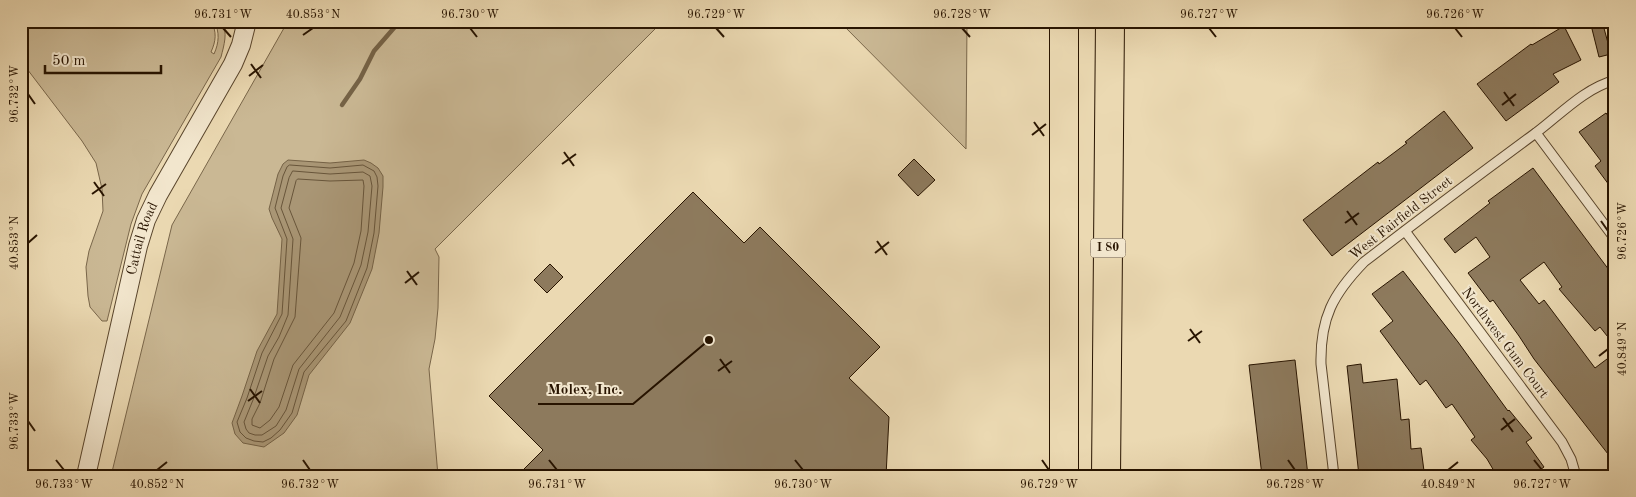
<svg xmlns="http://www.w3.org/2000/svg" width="1636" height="497" font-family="'Old Standard TT',serif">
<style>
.green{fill:#cab894;stroke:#79664a}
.water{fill:#a99675;stroke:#756246}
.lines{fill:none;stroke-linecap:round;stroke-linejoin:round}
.shore{stroke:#68553a;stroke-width:1}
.stream{stroke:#756246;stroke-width:4.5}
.building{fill:#8d7a5d;stroke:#281400}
.lane-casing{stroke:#59452c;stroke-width:11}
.street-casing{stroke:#59452c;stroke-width:20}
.highway-casing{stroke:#281400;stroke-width:30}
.lane{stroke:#f2e6cd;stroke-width:9}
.street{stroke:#f2e6cd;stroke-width:18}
.highway{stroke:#ebd9b2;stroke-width:28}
.ticks{fill:none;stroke:#281400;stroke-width:2}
.labels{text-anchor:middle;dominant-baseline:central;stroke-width:4;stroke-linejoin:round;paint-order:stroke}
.shield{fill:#f2e6cd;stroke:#65533e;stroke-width:1}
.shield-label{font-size:12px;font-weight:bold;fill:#281400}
.street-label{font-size:14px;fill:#281400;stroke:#f2e6cd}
.leader{fill:none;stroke:#281400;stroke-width:2}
.callout-dot{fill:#281400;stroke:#f2e6cd;stroke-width:2}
.callout-label{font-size:15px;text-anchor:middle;font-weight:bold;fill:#281400;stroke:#f2e6cd;stroke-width:4;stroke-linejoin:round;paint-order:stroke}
.neatline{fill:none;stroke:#281400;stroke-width:2}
.ticks-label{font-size:12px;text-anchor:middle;fill:#281400}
</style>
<rect width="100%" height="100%" fill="#ebd9b2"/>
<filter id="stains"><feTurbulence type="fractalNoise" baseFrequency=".004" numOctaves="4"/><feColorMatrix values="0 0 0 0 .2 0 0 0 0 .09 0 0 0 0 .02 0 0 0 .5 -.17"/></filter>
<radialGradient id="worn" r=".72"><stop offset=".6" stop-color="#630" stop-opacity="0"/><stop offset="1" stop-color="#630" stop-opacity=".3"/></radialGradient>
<g class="green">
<path d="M 21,21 L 211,21 C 217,32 216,41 211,52 L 214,54 C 219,43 220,32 214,21 L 222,21 C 228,33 224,45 221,57 L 142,194 L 131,224 L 107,321 L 102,321 L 90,307 L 88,296 L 86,267 L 89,251 L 103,211 L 102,189 L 96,163 L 82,141 L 21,61 Z"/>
<path d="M 288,21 L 663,21 L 435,249 L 439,257 L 438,308 L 435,339 L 429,369 L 438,476 L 111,476 L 172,225 Z"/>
<path d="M 839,21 L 967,21 L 966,149 Z"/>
</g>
<path class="water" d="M 288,160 L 330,163 L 364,160 L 371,163 L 378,168 L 383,176 L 383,187 L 379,233 L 372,269 L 350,323 L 309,375 L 297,415 L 284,433 L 264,447 L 243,443 L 235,434 L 232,423 L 242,396 L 257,351 L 277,314 L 282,239 L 272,218 L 269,209 L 278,174 L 283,164 Z"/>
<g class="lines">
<g class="shore">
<path d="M 290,165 L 330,168 L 363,165 L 374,171 L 377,177 L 378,186 L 374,233 L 367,268 L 346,321 L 304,372 L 292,413 L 280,430 L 271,438 L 263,442 L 254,441 L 246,438 L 240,432 L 237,422 L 247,398 L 262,353 L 282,314 L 287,239 L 275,208 L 283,176 L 287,167 Z"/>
<path d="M 293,171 L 330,174 L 363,172 L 370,176 L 372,186 L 368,232 L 361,265 L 340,317 L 299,369 L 286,410 L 276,426 L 262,435 L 255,435 L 249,433 L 246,429 L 244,422 L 253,400 L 268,356 L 279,337 L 288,315 L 293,239 L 281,208 L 289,178 Z"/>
<path d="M 298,179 L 330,181 L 363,180 L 364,186 L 361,231 L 354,263 L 334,313 L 293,365 L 279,407 L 270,420 L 260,428 L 252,425 L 252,419 L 260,403 L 274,359 L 295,317 L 301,238 L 289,208 L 296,181 Z"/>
</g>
<path class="stream" d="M 342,105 L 360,79 L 374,51 L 400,21"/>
</g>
<g class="building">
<path d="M 1590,21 L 1602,21 L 1611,54 L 1599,57 Z"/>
<path d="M 1564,26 L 1581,60 L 1553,74 L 1559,82 L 1506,121 L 1477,84 L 1531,44 L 1532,45 Z"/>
<path d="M 1444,111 L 1473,148 L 1332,256 L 1303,220 L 1378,162 L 1379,164 L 1407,143 L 1405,142 Z"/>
<path d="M 1606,113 L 1615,125 L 1615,193 L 1595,166 L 1601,161 L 1579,132 Z"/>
<path d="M 914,159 L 935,180 L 918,196 L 898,175 Z"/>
<path d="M 1533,168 L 1615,278 L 1615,346 L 1600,327 L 1595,331 L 1559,289 L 1562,287 L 1544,262 L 1520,280 L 1539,304 L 1544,300 L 1595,368 L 1615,353 L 1615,463 L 1534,359 L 1519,336 L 1493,300 L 1490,302 L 1468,273 L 1490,257 L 1476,237 L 1455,253 L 1444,239 L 1490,203 L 1488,201 Z"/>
<path d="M 693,192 L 744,243 L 760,227 L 880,347 L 849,378 L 889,417 L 886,476 L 517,476 L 543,450 L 489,396 Z"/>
<path d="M 550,264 L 563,277 L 547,293 L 534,280 Z"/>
<path d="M 1403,271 L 1458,342 L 1508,411 L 1509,410 L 1532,438 L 1526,442 L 1544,467 L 1532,476 L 1497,476 L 1487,459 L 1471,440 L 1475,437 L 1452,404 L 1446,408 L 1426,380 L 1420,385 L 1380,331 L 1393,321 L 1372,294 Z"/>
<path d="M 1295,360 L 1308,476 L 1262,476 L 1249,365 Z"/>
<path d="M 1361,364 L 1363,383 L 1397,379 L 1401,420 L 1409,419 L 1411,449 L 1421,448 L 1424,471 L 1359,476 L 1347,366 Z"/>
</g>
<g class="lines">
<defs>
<g id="lane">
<path d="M 1536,133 L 1615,239"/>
<path d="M 1405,231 L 1562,442 L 1571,459 L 1576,476"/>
<path d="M 1334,476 L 1321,364 C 1320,318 1333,294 1364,262 C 1420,219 1476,177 1533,135 C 1559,116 1583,89 1615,80"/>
</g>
<g id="street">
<path id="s1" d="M 86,476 L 138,246 L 146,220 L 158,195 L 233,64 L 241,45 L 247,21"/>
</g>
<g id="highway">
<path d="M 1064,21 L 1064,476"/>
<path d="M 1106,476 L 1110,21"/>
</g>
</defs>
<use href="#lane" class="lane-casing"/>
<use href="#street" class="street-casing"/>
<use href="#highway" class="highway-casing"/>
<use href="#lane" class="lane"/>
<use href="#street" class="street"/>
<use href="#highway" class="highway"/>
</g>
<path class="ticks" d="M 223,28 L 231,37M 470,28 L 477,37M 716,28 L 724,37M 962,28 L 970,37M 1209,28 L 1216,37M 1455,28 L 1462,37M 303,35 L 313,28M 251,64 L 261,78M 249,76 L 263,65M 1504,92 L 1514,106M 28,94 L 35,104M 1502,105 L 1516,94M 1034,122 L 1044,136M 1032,135 L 1046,124M 564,152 L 574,166M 562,164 L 576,154M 94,182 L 104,196M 92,194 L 106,184M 1347,211 L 1357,225M 1601,221 L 1608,231M 1345,223 L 1359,213M 877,241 L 887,255M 28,243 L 37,235M 875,253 L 889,242M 407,271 L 417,285M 405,283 L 419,272M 1190,329 L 1200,343M 1188,341 L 1202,331M 1599,356 L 1608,349M 720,359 L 730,373M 718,371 L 732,361M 250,389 L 260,403M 248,401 L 262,391M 1503,418 L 1513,432M 28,421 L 35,431M 1501,430 L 1515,419M 56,460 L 64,470M 303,460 L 310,470M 549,460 L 557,470M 795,460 L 803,470M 1042,460 L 1049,470M 1288,460 L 1295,470M 1534,460 L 1542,470M 157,470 L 167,462M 1448,470 L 1458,462"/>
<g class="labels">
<rect class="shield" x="1090.5" y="238.5" width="35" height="19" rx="4"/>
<g class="shield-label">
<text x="1108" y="248">I 80</text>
</g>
<g class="street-label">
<text transform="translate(1401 218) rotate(-38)">West Fairfield Street</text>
<text stroke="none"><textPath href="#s1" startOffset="244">Cattail Road</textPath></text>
<text transform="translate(1505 343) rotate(53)">Northwest Gum Court</text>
</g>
</g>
<path class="leader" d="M709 340L633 404H538"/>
<circle class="callout-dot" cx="709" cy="340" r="5"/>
<g class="callout-label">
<text x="585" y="394">Molex, Inc.</text>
</g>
<rect width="1636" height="497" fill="none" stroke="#ebd9b2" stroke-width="55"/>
<path d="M45 65v8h116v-8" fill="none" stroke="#281400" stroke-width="2.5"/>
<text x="52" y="65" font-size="15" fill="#281400" stroke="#f2e6cd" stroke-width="4" paint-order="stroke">50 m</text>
<rect x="28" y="28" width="1580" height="442" class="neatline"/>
<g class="ticks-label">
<text x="223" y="18">96.731°W</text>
<text x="313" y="18">40.853°N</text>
<text x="470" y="18">96.730°W</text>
<text x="716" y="18">96.729°W</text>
<text x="962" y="18">96.728°W</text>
<text x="1209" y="18">96.727°W</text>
<text x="1455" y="18">96.726°W</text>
<text transform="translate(14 94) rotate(-90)" y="4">96.732°W</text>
<text transform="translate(1622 231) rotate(-90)" y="4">96.726°W</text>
<text transform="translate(14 243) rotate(-90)" y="4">40.853°N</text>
<text transform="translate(1622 349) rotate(-90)" y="4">40.849°N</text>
<text transform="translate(14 421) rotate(-90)" y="4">96.733°W</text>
<text x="64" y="488">96.733°W</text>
<text x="157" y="488">40.852°N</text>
<text x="310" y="488">96.732°W</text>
<text x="557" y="488">96.731°W</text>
<text x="803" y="488">96.730°W</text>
<text x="1049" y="488">96.729°W</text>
<text x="1295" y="488">96.728°W</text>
<text x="1448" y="488">40.849°N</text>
<text x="1542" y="488">96.727°W</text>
</g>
<rect width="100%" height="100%" filter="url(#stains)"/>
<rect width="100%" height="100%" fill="url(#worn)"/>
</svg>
